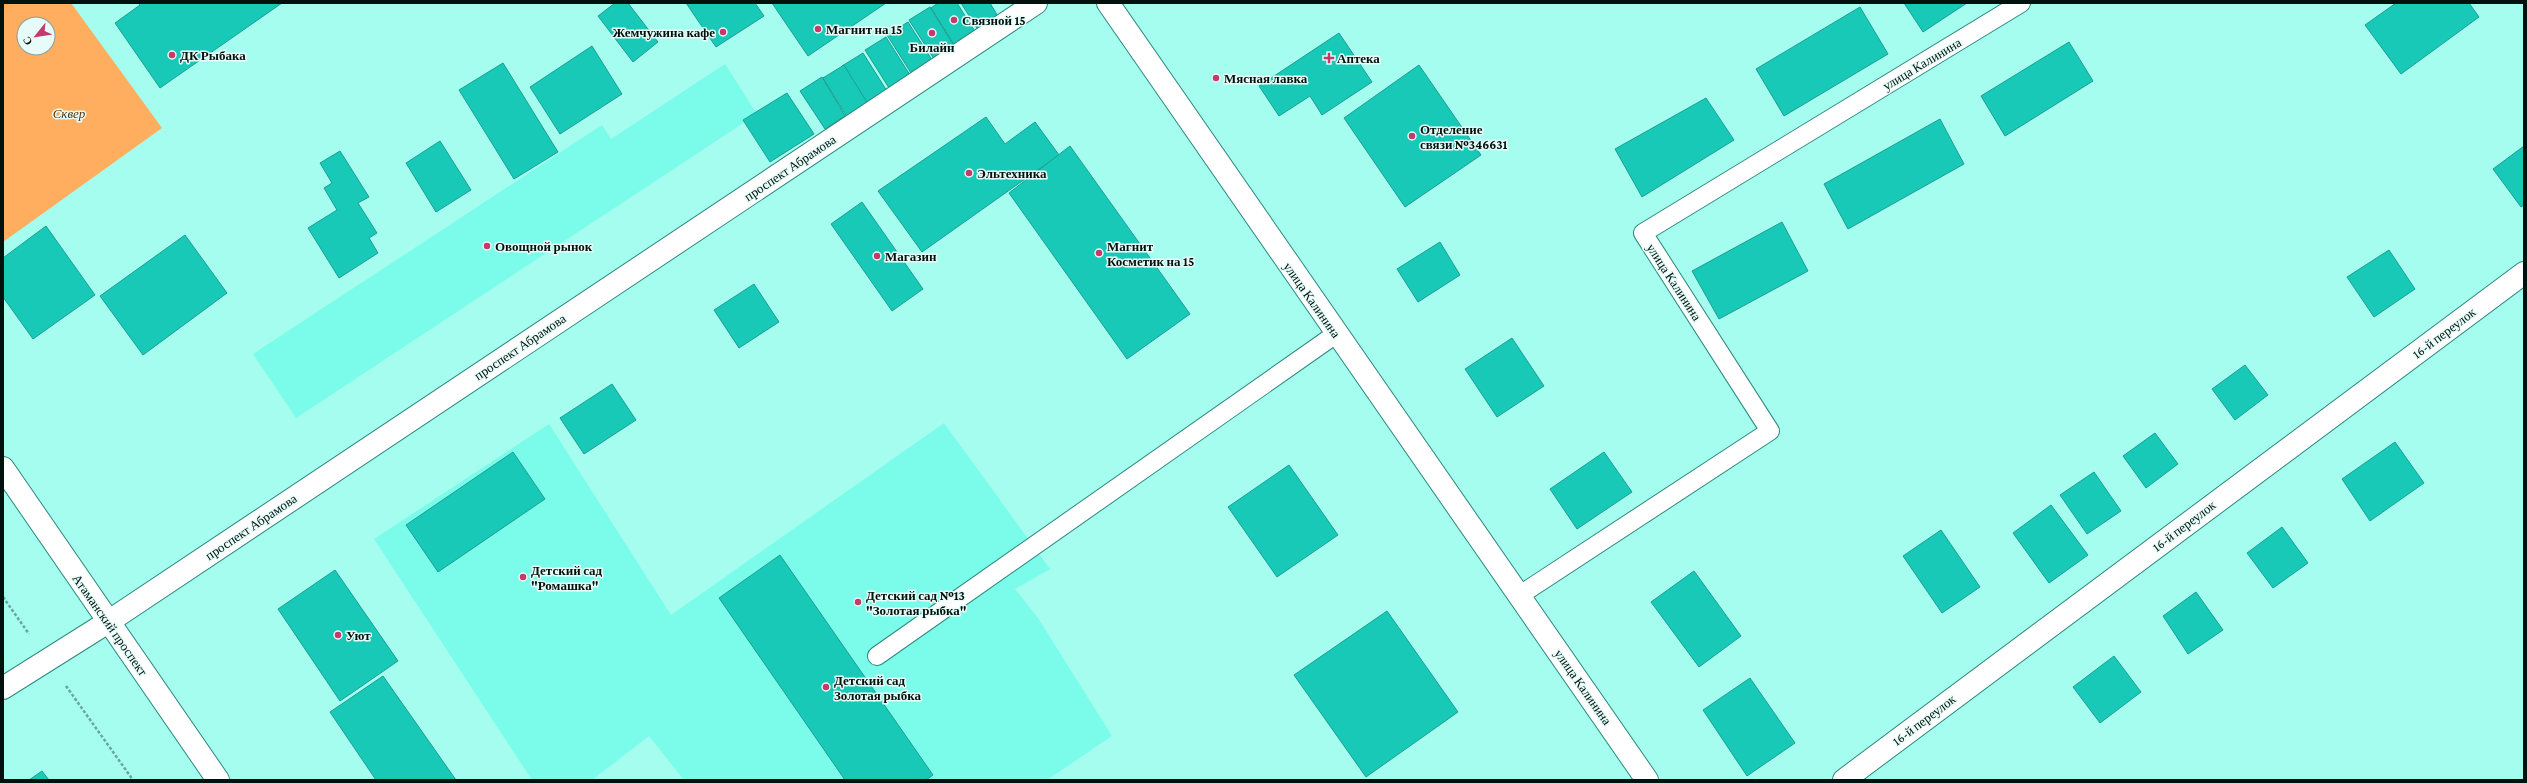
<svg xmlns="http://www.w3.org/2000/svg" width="2527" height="783" font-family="'Crimson Pro',serif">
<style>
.built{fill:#7bfcea}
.green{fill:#ffad5e;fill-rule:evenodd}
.building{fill:#18c9b7;stroke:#1aa092}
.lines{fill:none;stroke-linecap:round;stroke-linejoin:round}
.lane-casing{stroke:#2d897d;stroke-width:20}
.street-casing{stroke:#2d897d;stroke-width:24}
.secondary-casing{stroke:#2d897d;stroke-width:24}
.path{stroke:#68a69c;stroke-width:2.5;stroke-dasharray:3 2;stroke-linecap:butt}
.lane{stroke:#fff;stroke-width:18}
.street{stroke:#fff;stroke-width:22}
.secondary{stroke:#fff;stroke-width:22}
.poi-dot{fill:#c5396b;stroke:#e7fcf8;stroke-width:1.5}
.labels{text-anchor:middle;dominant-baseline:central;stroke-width:3;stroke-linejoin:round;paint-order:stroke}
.poi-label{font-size:13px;font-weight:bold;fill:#00110e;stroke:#e7fcf8;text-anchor:start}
.street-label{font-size:13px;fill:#00110e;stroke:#e7fcf8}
.park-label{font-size:13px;font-style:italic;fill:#5a3307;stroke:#e7fcf8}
</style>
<rect width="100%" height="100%" fill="#a5fdef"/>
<g class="built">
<path d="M 725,64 L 757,114 L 296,418 L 253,354 L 602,125 L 611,139 Z"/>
<path d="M 944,423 L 1050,569 L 1015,589 L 1038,618 L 1112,736 L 1047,780 L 684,780 L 649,736 L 592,780 L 532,780 L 374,539 L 549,424 L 671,615 Z"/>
</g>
<path class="green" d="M 3,3 L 71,3 L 162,128 L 3,242 ZM 24,24 L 48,24 L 48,48 L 24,48 Z"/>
<g class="building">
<path d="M 138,3 L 282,3 L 160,88 L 115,23 L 140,5 Z"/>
<path d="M 615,3 L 628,3 L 658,42 L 633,62 L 598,16 Z"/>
<path d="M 686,3 L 755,3 L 764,16 L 716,47 Z"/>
<path d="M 772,3 L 886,3 L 808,56 Z"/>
<path d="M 938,3 L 957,3 L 976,33 L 955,46 L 931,8 Z"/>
<path d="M 961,3 L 990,3 L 999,18 L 978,30 Z"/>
<path d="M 1904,3 L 1967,3 L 1923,32 Z"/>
<path d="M 2396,3 L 2469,3 L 2479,17 L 2401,74 L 2365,25 Z"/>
<path d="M 930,7 L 954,46 L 934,59 L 909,20 Z"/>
<path d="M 1860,7 L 1888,54 L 1784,116 L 1756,69 Z"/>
<path d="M 908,22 L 932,60 L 911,73 L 887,35 Z"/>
<path d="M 1339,33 L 1372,82 L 1322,115 L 1310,96 L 1279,116 L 1259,86 Z"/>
<path d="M 886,37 L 910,75 L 889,88 L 865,50 Z"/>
<path d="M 2069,42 L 2093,81 L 2005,136 L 1981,96 Z"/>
<path d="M 592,46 L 622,94 L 560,134 L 530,87 Z"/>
<path d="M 863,53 L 887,91 L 866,104 L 842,66 Z"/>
<path d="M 503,63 L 558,152 L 514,179 L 459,90 Z"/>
<path d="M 844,65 L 868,104 L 847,117 L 823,78 Z"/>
<path d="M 1419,65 L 1481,155 L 1405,207 L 1344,118 Z"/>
<path d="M 822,77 L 845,116 L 825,129 L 800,91 Z"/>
<path d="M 787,93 L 814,134 L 770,162 L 743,120 Z"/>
<path d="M 1706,98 L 1734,140 L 1642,197 L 1615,149 Z"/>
<path d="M 986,117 L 1005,144 L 1035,122 L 1059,155 L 922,252 L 878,191 Z"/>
<path d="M 1940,119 L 1964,164 L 1848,229 L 1824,184 Z"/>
<path d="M 440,141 L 471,190 L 436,212 L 406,163 Z"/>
<path d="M 1070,146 L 1190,314 L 1127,359 L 1009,193 Z"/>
<path d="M 2524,146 L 2524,205 L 2521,207 L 2493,169 Z"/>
<path d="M 340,151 L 369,197 L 358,203 L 377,233 L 369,238 L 378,253 L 339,278 L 308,228 L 337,210 L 324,188 L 332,183 L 320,163 Z"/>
<path d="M 862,202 L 923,289 L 892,311 L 831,224 Z"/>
<path d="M 1782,222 L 1808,271 L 1719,319 L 1692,271 Z"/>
<path d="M 46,226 L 95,295 L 33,339 L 3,297 L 3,258 Z"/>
<path d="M 185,235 L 227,293 L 143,355 L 100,296 Z"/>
<path d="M 1440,242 L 1460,275 L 1418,302 L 1397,269 Z"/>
<path d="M 2389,250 L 2415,289 L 2374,317 L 2347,277 Z"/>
<path d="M 754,284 L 779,322 L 739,348 L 714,310 Z"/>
<path d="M 1512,338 L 1544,386 L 1497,417 L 1465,369 Z"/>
<path d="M 2245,365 L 2268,395 L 2235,420 L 2212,389 Z"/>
<path d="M 612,384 L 636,420 L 584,454 L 560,418 Z"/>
<path d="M 2155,433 L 2178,464 L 2146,488 L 2123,456 Z"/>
<path d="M 2395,442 L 2424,483 L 2370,521 L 2342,479 Z"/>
<path d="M 513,452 L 545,499 L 438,572 L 406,525 Z"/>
<path d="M 1604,452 L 1632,492 L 1577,529 L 1550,489 Z"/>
<path d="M 1289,465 L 1338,535 L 1277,577 L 1228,507 Z"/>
<path d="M 2094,472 L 2121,511 L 2087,534 L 2060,495 Z"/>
<path d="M 2051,505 L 2088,555 L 2049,583 L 2013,533 Z"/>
<path d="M 2282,527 L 2308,563 L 2273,588 L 2247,553 Z"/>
<path d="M 1941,530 L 1980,587 L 1942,613 L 1903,556 Z"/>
<path d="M 780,555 L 933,775 L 926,780 L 845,780 L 719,598 Z"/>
<path d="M 335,570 L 398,661 L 340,701 L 278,609 Z"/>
<path d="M 1694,571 L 1741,636 L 1699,667 L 1651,602 Z"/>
<path d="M 2196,592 L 2223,630 L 2188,654 L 2163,616 Z"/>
<path d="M 1387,611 L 1458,712 L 1366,777 L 1294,675 Z"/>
<path d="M 2114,656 L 2141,692 L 2100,723 L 2073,687 Z"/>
<path d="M 383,676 L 456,780 L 376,780 L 330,712 Z"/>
<path d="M 1750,678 L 1795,743 L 1747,776 L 1703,710 Z"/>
<path d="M 42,771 L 49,780 L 29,780 Z"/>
</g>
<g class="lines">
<defs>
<g id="lane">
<path d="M 1520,595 L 1770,431 L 1643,233 L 2021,3"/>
<path d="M 877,656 L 1336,334"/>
</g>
<g id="street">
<path d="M 3,468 L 218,780"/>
<path d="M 3,688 L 108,622 L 1036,3"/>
<path d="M 1844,780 L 2524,273"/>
</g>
<path id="secondary" d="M 1108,3 L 1647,780"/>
</defs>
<use href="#lane" class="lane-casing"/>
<use href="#street" class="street-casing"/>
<use href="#secondary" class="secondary-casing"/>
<g class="path">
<path d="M 3,597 L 29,634"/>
<path d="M 66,686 L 133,780"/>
</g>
<use href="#lane" class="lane"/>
<use href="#street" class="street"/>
<use href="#secondary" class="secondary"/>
</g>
<g class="poi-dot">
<circle cx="954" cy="20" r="4"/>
<circle cx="818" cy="29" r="4"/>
<circle cx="723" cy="32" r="4"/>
<circle cx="932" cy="33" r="4"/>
<circle cx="172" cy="55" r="4"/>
<path d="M1327 52h4v4h4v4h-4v4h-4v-4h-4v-4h4z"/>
<circle cx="1216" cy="78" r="4"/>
<circle cx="1412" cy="136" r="4"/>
<circle cx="969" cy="173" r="4"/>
<circle cx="487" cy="246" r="4"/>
<circle cx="1099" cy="253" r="4"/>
<circle cx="877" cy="256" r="4"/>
<circle cx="523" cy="577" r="4"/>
<circle cx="858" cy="602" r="4"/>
<circle cx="338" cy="635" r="4"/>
<circle cx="826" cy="687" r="4"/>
</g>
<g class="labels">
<g class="poi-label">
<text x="962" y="20">Связной 15</text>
<text x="826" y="29">Магнит на 15</text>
<text x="715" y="32" text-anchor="end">Жемчужина кафе</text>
<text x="932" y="47" text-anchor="middle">Билайн</text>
<text x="180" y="55">ДК Рыбака</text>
<text x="1337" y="58">Аптека</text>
<text x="1224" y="78">Мясная лавка</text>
<text x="1420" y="129">Отделение<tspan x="1420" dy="15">связи №346631</tspan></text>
<text x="977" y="173">Эльтехника</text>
<text x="495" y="246">Овощной рынок</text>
<text x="1107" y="246">Магнит<tspan x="1107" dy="15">Косметик на 15</tspan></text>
<text x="885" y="256">Магазин</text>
<text x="531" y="570">Детский сад<tspan x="531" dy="15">"Ромашка"</tspan></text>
<text x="866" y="595">Детский сад №13<tspan x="866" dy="15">"Золотая рыбка"</tspan></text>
<text x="346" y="635">Уют</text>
<text x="834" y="680">Детский сад<tspan x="834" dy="15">Золотая рыбка</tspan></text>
</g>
<g class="street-label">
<text transform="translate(1922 64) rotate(-31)">улица Калинина</text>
<text transform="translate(790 168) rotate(-34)">проспект Абрамова</text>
<text transform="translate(1674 282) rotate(57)">улица Калинина</text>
<text transform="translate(1312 300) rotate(55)">улица Калинина</text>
<text transform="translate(2444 333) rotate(-37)">16-й переулок</text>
<text transform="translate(520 347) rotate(-34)">проспект Абрамова</text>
<text transform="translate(2184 526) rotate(-37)">16-й переулок</text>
<text transform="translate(251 527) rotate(-34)">проспект Абрамова</text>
<text transform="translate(110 625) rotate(55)">Атаманский проспект</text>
<text transform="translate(1583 687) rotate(55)">улица Калинина</text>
<text transform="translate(1924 720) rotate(-37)">16-й переулок</text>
</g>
<g class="park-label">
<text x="69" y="113">Сквер</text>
</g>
</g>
<rect width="2527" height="783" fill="none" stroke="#00110e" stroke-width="8"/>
<g transform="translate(36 36) rotate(240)"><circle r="19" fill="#e7fcf8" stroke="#8b9e9a"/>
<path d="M0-3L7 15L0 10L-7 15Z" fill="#c5396b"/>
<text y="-6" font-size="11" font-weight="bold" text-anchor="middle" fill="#00110e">С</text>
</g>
</svg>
